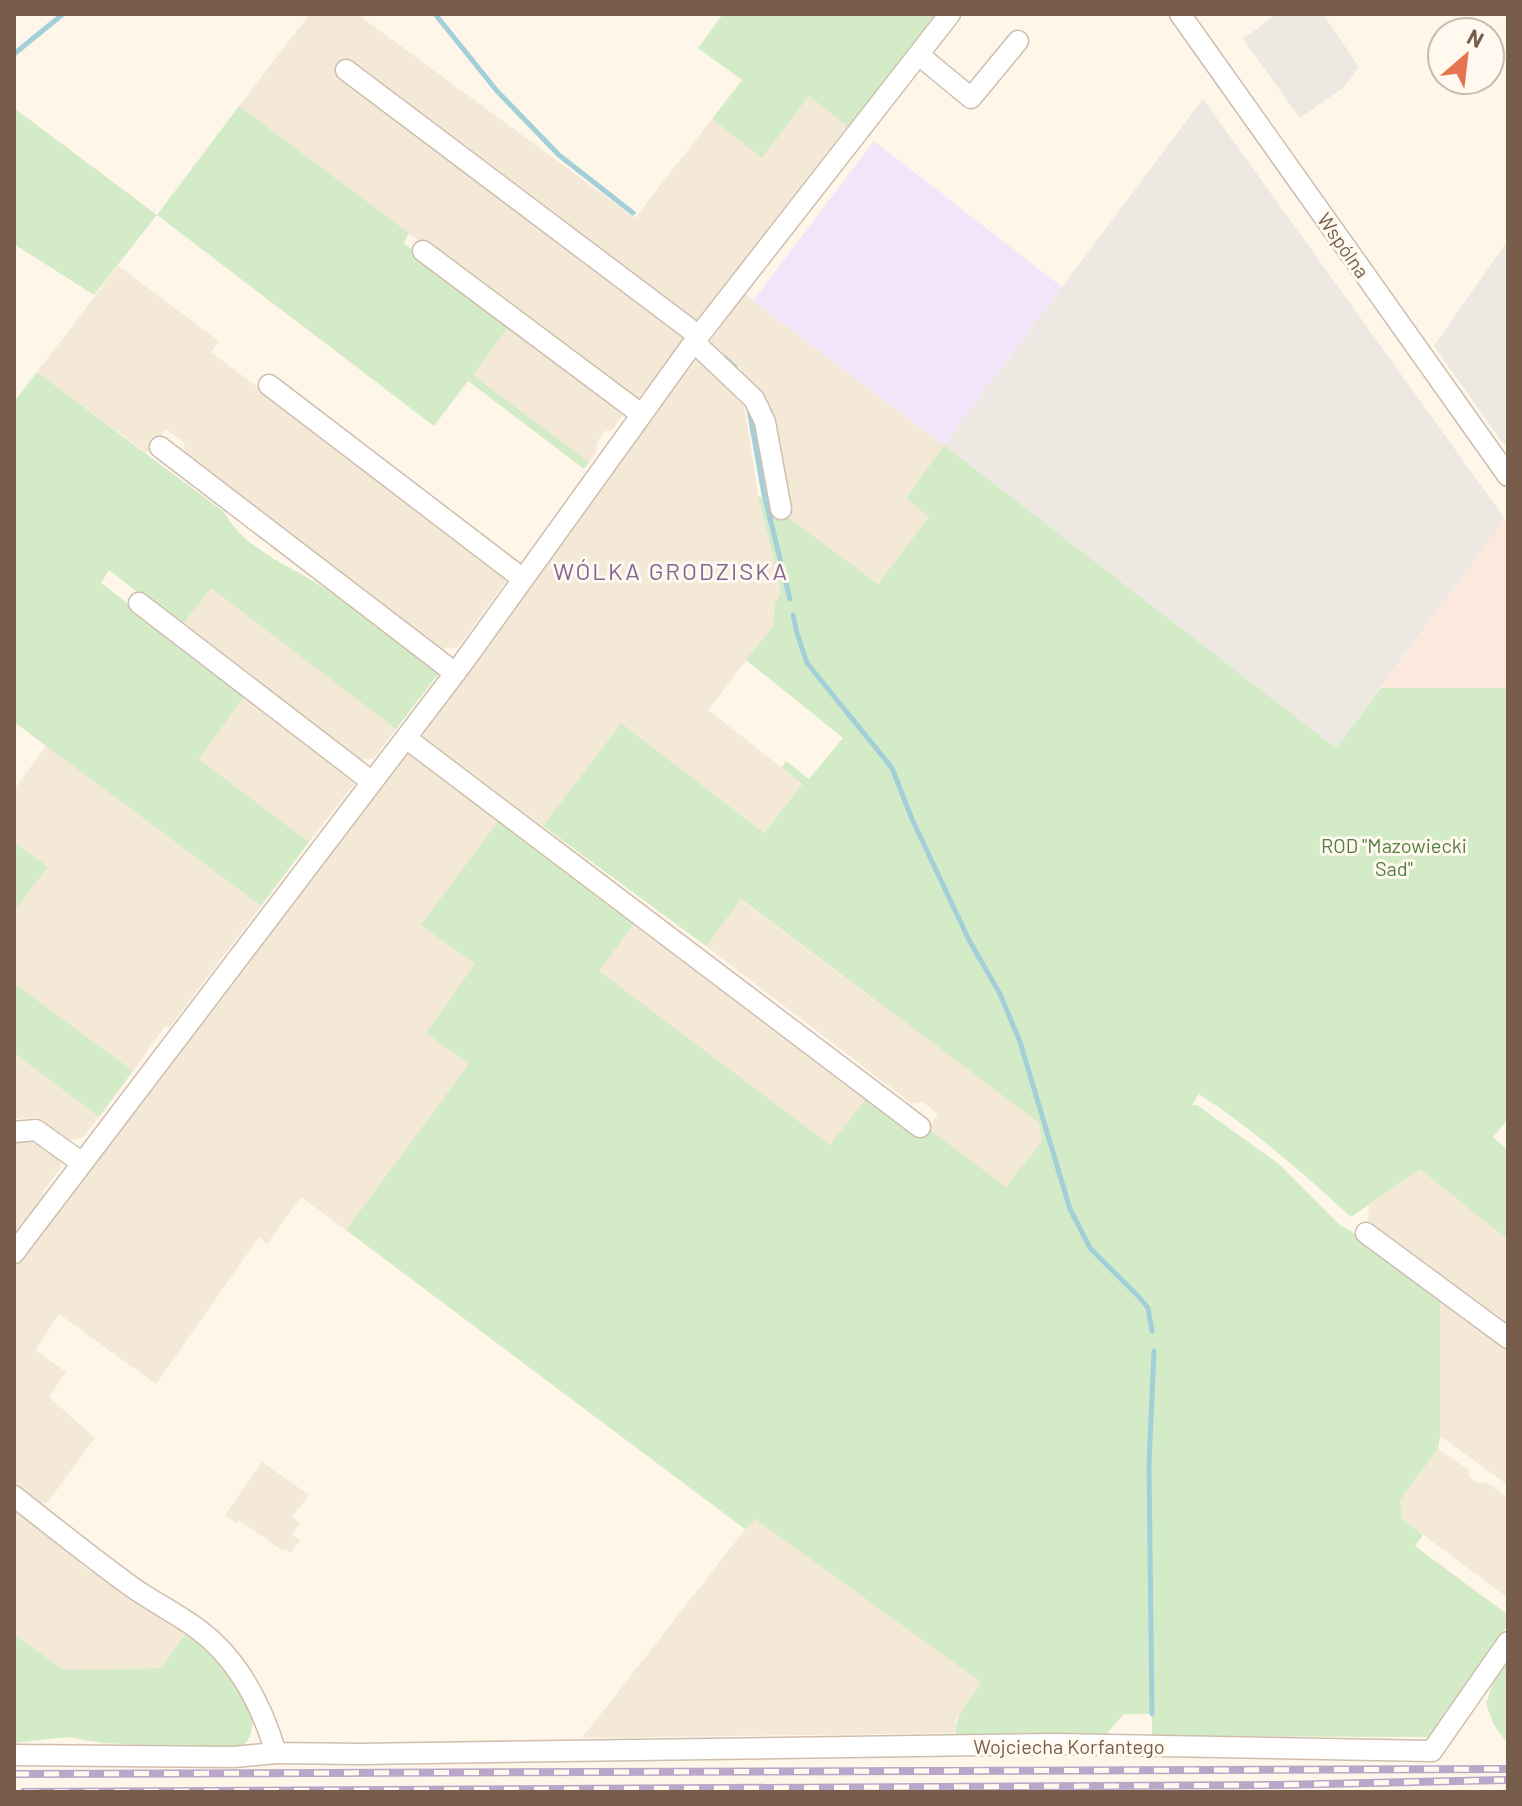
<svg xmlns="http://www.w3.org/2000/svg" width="1522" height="1806" font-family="Barlow,sans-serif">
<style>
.residential{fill:#f4e8d7}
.commercial{fill:#fde8dd}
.industrial{fill:#eee8e2}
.education{fill:#f3e5f9}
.green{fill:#d4ebc7}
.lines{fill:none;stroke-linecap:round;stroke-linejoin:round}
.stream{stroke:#a3cfd9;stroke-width:5}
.minor-casing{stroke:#cfbeae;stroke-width:23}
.minor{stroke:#fff;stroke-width:20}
.rail-casing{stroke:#b9a6c8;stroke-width:8}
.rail{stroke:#fff9f0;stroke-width:5;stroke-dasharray:15;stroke-linecap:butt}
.labels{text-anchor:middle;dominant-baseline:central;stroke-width:6;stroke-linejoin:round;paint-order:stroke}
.street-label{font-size:20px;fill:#785d4c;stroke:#fff9f0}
.park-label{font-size:20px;fill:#537e43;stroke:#fff9f0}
.quarter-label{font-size:24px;letter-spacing:2px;fill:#856493;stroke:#fff9f0}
</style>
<rect width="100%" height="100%" fill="#fdf6e9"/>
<g class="residential">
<path d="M 310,14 L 357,14 L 635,218 L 712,119 L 762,157 L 809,96 L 849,128 L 635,402 L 239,106 Z"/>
<path d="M 118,266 L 219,341 L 211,352 L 509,577 L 458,647 L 441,649 L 183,453 L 185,443 L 166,429 L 147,453 L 37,372 Z"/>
<path d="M 745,294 L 944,445 L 906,498 L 930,516 L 878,584 L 787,517 L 762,390 L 742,375 L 741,369 L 709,342 Z"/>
<path d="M 509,326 L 624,413 L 612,430 L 605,431 L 596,444 L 597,451 L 589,462 L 472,374 Z"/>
<path d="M 700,355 L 743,398 L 758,495 L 781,592 L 775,603 L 773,626 L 708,710 L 802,783 L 764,833 L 621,723 L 543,826 L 424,737 L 423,726 Z"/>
<path d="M 211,587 L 396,729 L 374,758 L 360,760 L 181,626 Z"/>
<path d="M 246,694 L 359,778 L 309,842 L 199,759 Z"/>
<path d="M 46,746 L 261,906 L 169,1028 L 165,1026 L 133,1071 L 14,983 L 14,911 L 48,867 L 14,842 L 14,790 Z"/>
<path d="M 406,748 L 500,819 L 475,965 L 470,1064 L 346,1230 L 301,1197 L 267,1244 L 259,1237 L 156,1384 L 59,1314 L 35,1350 L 66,1372 L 49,1397 L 95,1438 L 47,1503 L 39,1503 L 14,1484 L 14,1267 L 45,1226 L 47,1227 Z"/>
<path d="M 740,899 L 1039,1123 L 1042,1141 L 1006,1188 L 929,1129 L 938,1114 L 923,1102 L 912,1104 L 706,946 Z"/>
<path d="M 636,921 L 684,958 L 684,962 L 696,971 L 701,970 L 868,1096 L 831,1146 L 598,971 Z"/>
<path d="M 14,1053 L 99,1117 L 82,1138 L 69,1140 L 38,1117 L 14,1119 Z"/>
<path d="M 32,1138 L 60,1159 L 61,1168 L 42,1192 L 47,1195 L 30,1218 L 24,1220 L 16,1231 L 14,1238 L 14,1142 Z"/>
<path d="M 1420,1169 L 1508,1240 L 1508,1323 L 1368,1220 L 1369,1205 Z"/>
<path d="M 1440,1299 L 1508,1349 L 1508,1485 L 1440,1436 Z"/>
<path d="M 1438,1449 L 1469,1470 L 1469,1477 L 1478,1483 L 1486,1482 L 1508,1498 L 1508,1598 L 1402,1519 L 1400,1500 Z"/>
<path d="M 262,1462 L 309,1495 L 292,1517 L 300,1523 L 292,1535 L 300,1540 L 291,1553 L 285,1549 L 283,1551 L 239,1520 L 236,1523 L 225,1515 Z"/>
<path d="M 14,1508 L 82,1557 L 80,1564 L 92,1573 L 96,1568 L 185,1634 L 161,1668 L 63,1670 L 14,1634 Z"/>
<path d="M 754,1518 L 982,1682 L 956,1720 L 955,1733 L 582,1738 Z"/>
</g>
<path class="commercial" d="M 1505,519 L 1508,523 L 1508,688 L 1381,688 Z"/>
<g class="industrial">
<path d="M 1277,14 L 1323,14 L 1359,67 L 1344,87 L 1300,118 L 1243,39 Z"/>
<path d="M 1203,99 L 1505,519 L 1336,748 L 944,445 Z"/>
<path d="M 1508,240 L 1508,450 L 1434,346 Z"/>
</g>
<path class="education" d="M 874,141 L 1062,287 L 944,445 L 753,301 Z"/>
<g class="green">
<path d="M 723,14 L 938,14 L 849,128 L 809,96 L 762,158 L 712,119 L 742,80 L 698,48 Z"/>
<path d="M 239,106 L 409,233 L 404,243 L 509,326 L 473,375 L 589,462 L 584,469 L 468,381 L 434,426 L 157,215 L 94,295 L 14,244 L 14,108 L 157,215 Z"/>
<path d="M 37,372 L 224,512 C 247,553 293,566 330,592 C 368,618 403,646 438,674 L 396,729 L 211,588 L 181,626 L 109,570 L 101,583 L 246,694 L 199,759 L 309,842 L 261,906 L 14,722 L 14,402 Z"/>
<path d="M 944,445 L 1336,748 L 1381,688 L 1508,688 L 1508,1119 L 1493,1137 L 1508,1150 L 1508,1240 L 1420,1169 L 1351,1217 C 1303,1173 1254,1130 1199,1094 L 1192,1105 L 1197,1105 L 1279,1164 L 1340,1225 L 1351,1231 L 1440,1299 L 1440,1436 L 1438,1449 L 1400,1500 L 1402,1519 L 1423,1535 L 1415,1546 L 1508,1615 L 1508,1625 L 1431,1737 L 1152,1736 L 1152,1714 L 1124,1714 L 1105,1736 L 957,1740 C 951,1716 970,1702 981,1682 L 755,1519 L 745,1529 L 346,1230 L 469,1064 L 426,1033 L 475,964 L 421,925 L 500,819 L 636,921 L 599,971 L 830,1145 L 868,1096 L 929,1129 L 1006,1187 L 1042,1141 L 1039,1123 L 741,899 L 706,946 L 543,826 L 621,723 L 764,833 L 802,784 L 782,767 L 786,761 L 809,779 L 843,738 L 746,660 L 773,626 L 775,603 L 781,592 L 758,495 L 878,584 L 929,517 L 906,498 Z"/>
<path d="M 14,842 L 48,867 L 14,911 Z"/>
<path d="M 14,983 L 133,1071 L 99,1117 L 14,1053 Z"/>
<path d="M 14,1634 L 63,1670 L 161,1668 L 185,1634 L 228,1668 L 254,1717 L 250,1737 L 244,1745 L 233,1750 L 104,1743 L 67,1737 L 14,1743 Z"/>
<path d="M 1508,1655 L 1508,1740 L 1505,1740 L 1494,1725 L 1486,1704 L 1496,1674 Z"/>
</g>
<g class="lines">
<g class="stream">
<path d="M 435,14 L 497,91 L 559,155 L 633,213"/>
<path d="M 14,54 L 63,14"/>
<path d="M 725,358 L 735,367"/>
<path d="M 749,409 L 764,494 L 790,599"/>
<path d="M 793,615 L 797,633 L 807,663 L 892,768 L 912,819 L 969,940 L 1000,994 L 1020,1042 L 1070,1209 L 1090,1248 L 1139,1297 L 1148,1308 L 1152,1331"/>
<path d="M 1152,1714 L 1149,1465 L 1154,1351"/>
</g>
<defs>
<g id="minor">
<path d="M 1180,14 L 1508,476"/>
<path d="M 919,55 L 971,98 L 1018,41"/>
<path d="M 346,70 L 699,336"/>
<path d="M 423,251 L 641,414"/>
<path d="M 694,342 L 754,399 L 765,422 L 781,509"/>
<path d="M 269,385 L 523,579"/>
<path d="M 160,447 L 455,673"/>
<path d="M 139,603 L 372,782"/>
<path d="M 406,738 L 920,1127"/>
<path d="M 14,1132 L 36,1130 L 82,1163"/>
<path d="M 1366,1233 L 1508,1338"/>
<path d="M 14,1253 L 462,664 L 694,342 L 950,14"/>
<path d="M 14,1496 C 53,1527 92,1558 132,1587 C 153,1602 178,1614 199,1630 C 239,1660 262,1706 276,1753 L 360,1754 L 1055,1744 L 1432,1751 L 1508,1642"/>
<path d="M 14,1755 L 234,1757 L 276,1753"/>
</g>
</defs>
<use href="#minor" class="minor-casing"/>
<use href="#minor" class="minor"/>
<defs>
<g id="rail">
<path d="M 14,1774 L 1508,1769"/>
<path d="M 24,1792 L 1277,1785 L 1504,1780"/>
</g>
</defs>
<use href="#rail" class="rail-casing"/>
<use href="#rail" class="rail"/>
</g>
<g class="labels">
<g class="street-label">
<text transform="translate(1344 245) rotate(55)">Wspólna</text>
<text x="1069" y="1746">Wojciecha Korfantego</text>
</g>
<g class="park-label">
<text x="1394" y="845">ROD "Mazowiecki<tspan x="1394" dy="23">Sad"</tspan></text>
</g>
<g class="quarter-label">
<text x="671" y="570">WÓLKA GRODZISKA</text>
</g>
</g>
<rect width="1522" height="1806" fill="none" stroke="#785d4c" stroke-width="32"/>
<g transform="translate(1466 56) rotate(28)"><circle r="38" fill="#fff9f0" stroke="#c9bbae" stroke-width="2"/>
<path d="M0-6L14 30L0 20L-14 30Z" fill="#e6754f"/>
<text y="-12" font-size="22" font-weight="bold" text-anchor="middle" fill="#785d4c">N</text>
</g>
</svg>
